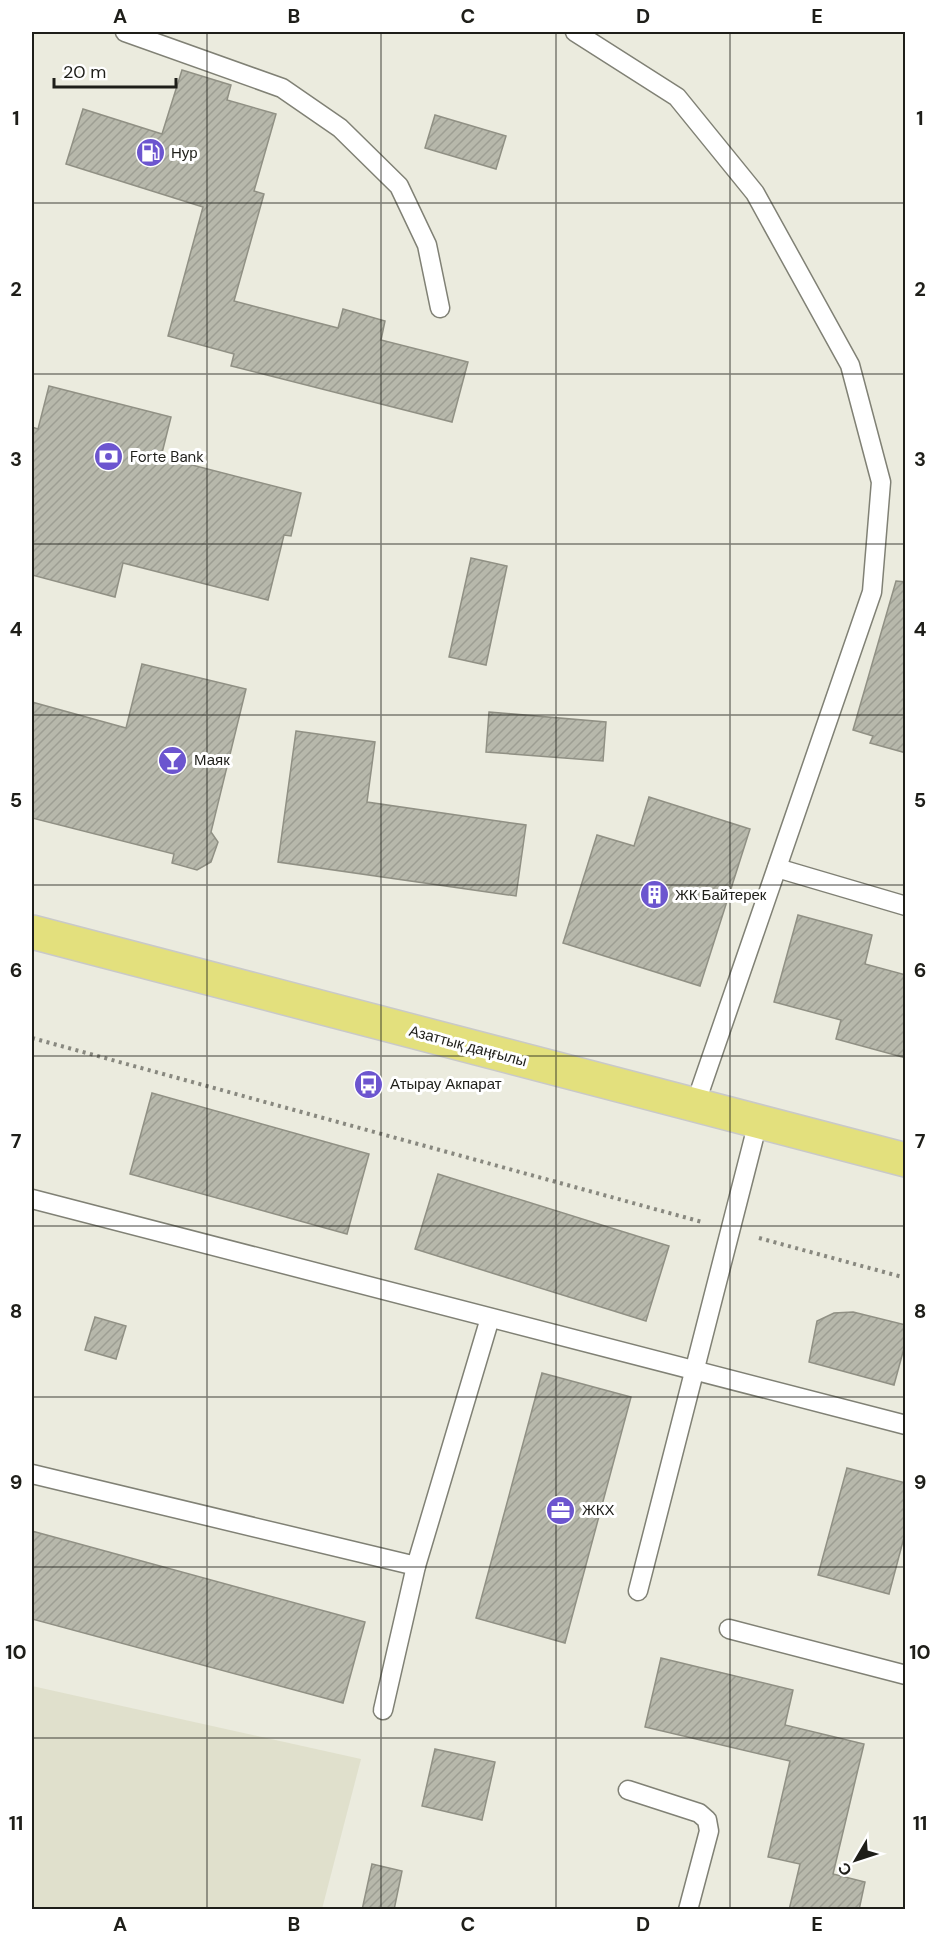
<svg xmlns="http://www.w3.org/2000/svg" width="937" height="1941" font-family="'DM Sans',sans-serif">
<style>
.built{fill:#e0e0cc}
.building{fill:url(#building-hatch);stroke:#909084;stroke-width:1.5}
.lines{fill:none;stroke-linecap:round;stroke-linejoin:round}
.service-casing{stroke:#808175;stroke-width:21}
.primary-casing{stroke:#c9c9c8;stroke-width:36}
.path{stroke:#88887f;stroke-width:4;stroke-dasharray:3 4.5;stroke-linecap:butt}
.service{stroke:#fff;stroke-width:18}
.primary{stroke:#e3e07d;stroke-width:33}
.grid{fill:none;stroke:#1e1e19;stroke-width:1.5;stroke-opacity:0.55}
.labels{text-anchor:middle;dominant-baseline:central;stroke-width:6;stroke-linejoin:round;paint-order:stroke}
.poi-label{font-size:15px;fill:#1e1e19;stroke:#fff;text-anchor:start}
.street-label{font-size:15px;fill:#1e1e19;stroke:#fff}
.neatline{fill:none;stroke:#1e1e19;stroke-width:2}
.grid-label{font-size:20px;text-anchor:middle;font-weight:bold;fill:#1e1e19}
</style>
<defs>
<pattern id="building-hatch" width="6" height="6" patternUnits="userSpaceOnUse" patternTransform="scale(1.5)"><rect width="6" height="6" fill="#b7b8ab"/><path d="M-1 1l2-2M0 6l6-6M5 7l2-2" fill="none" stroke="#9d9e93"/></pattern>
</defs>
<rect width="100%" height="100%" fill="#ebebde"/>
<path class="built" d="M 32,1686 L 361,1759 L 322,1909 L 32,1909 Z"/>
<g class="building">
<path d="M 182,70 L 231,85 L 227,100 L 276,114 L 254,191 L 264,194 L 234,301 L 338,328 L 343,309 L 385,321 L 381,340 L 468,362 L 452,422 L 231,366 L 234,354 L 168,336 L 203,207 L 66,164 L 83,109 L 162,134 Z"/>
<path d="M 435,115 L 506,136 L 496,169 L 425,148 Z"/>
<path d="M 49,386 L 171,417 L 161,457 L 301,493 L 291,536 L 284,535 L 268,600 L 123,563 L 115,597 L 32,575 L 32,427 L 38,429 Z"/>
<path d="M 471,558 L 507,566 L 486,665 L 449,657 Z"/>
<path d="M 896,581 L 906,582 L 906,753 L 870,743 L 873,736 L 853,730 Z"/>
<path d="M 142,664 L 246,689 L 211,832 L 218,842 L 211,862 L 197,870 L 172,863 L 174,854 L 32,818 L 32,702 L 126,728 Z"/>
<path d="M 489,712 L 606,722 L 603,761 L 486,752 Z"/>
<path d="M 296,731 L 375,742 L 367,802 L 526,825 L 516,896 L 278,862 Z"/>
<path d="M 649,797 L 750,829 L 700,986 L 563,943 L 597,835 L 634,846 Z"/>
<path d="M 798,915 L 872,935 L 865,964 L 906,975 L 906,1058 L 836,1039 L 841,1020 L 774,1002 Z"/>
<path d="M 152,1093 L 369,1154 L 347,1234 L 130,1174 Z"/>
<path d="M 438,1174 L 669,1246 L 646,1321 L 415,1249 Z"/>
<path d="M 853,1312 L 906,1325 L 906,1341 L 894,1385 L 809,1362 L 817,1321 L 834,1313 Z"/>
<path d="M 95,1317 L 126,1326 L 116,1359 L 85,1350 Z"/>
<path d="M 542,1373 L 631,1397 L 565,1643 L 476,1618 Z"/>
<path d="M 847,1468 L 906,1483 L 906,1530 L 889,1594 L 818,1575 Z"/>
<path d="M 32,1531 L 365,1622 L 343,1703 L 32,1619 Z"/>
<path d="M 661,1658 L 793,1690 L 785,1725 L 864,1744 L 833,1874 L 865,1882 L 859,1910 L 789,1910 L 800,1864 L 768,1857 L 790,1761 L 645,1727 Z"/>
<path d="M 435,1749 L 495,1762 L 482,1820 L 422,1806 Z"/>
<path d="M 372,1864 L 402,1871 L 394,1910 L 362,1910 Z"/>
</g>
<g class="lines">
<defs>
<g id="service">
<path d="M 125,32 L 282,88 L 340,128 L 399,186 L 427,245 L 440,308"/>
<path d="M 575,32 L 677,97 L 755,193 L 850,365 L 881,482 L 872,592 L 695,1105"/>
<path d="M 777,868 L 906,906"/>
<path d="M 32,1199 L 906,1425"/>
<path d="M 32,1474 L 416,1566 L 490,1318"/>
<path d="M 638,1591 L 758,1122"/>
<path d="M 729,1629 L 906,1675"/>
<path d="M 383,1710 L 416,1566"/>
<path d="M 628,1790 L 699,1813 L 707,1820 L 709,1831 L 688,1910"/>
</g>
<path id="primary" d="M 32,932 L 906,1160"/>
</defs>
<use href="#service" class="service-casing"/>
<use href="#primary" class="primary-casing"/>
<g class="path">
<path d="M 32,1038 L 702,1222"/>
<path d="M 759,1238 L 906,1278"/>
</g>
<use href="#service" class="service"/>
<use href="#primary" class="primary"/>
</g>
<path class="grid" d="M 207,32 L 207,1910M 381,32 L 381,1910M 556,32 L 556,1910M 730,32 L 730,1910M 32,203 L 906,203M 32,374 L 906,374M 32,544 L 906,544M 32,715 L 906,715M 32,885 L 906,885M 32,1056 L 906,1056M 32,1226 L 906,1226M 32,1397 L 906,1397M 32,1567 L 906,1567M 32,1738 L 906,1738"/>
<defs>
<symbol id="fuel-disc" viewBox="-11 -11 22 22"><circle r="9.5" fill="#6c55cf" stroke="#fff"/><path d="M-5.5-6h7V0h2V4h1.3V-2.5L3-4.5l.8-.8L6-3V5H2.5V1h-1V6h-7ZM-4.2-4.7v3.2H.2V-4.7Z" fill="#fff"/></symbol>
<symbol id="bank-disc" viewBox="-11 -11 22 22"><circle r="9.5" fill="#6c55cf" stroke="#fff"/><path d="M-6-4H6V4H-6ZM0-2.3a2.3 2.3 0 1 0 0 4.6a2.3 2.3 0 1 0 0-4.6Z" fill="#fff"/></symbol>
<symbol id="bar-disc" viewBox="-11 -11 22 22"><circle r="9.5" fill="#6c55cf" stroke="#fff"/><path d="M-6-5H6L.8 .8V4.5H3.5V6h-7V4.5H-.8V.8Z" fill="#fff"/></symbol>
<symbol id="building-disc" viewBox="-11 -11 22 22"><circle r="9.5" fill="#6c55cf" stroke="#fff"/><path d="M-4-6H4V6H1V3H-1V6H-4ZM-2.5-4.3h1.7v1.8h-1.7ZM.8-4.3h1.7v1.8H.8ZM-2.5-1h1.7V.8h-1.7ZM.8-1h1.7V.8H.8Z" fill="#fff"/></symbol>
<symbol id="bus-disc" viewBox="-11 -11 22 22"><circle r="9.5" fill="#6c55cf" stroke="#fff"/><path d="M-5-6H5V4H4V6H2V4H-2V6H-4V4H-5ZM-3.5-4V0h7V-4ZM-3.5 1.2v1.5H-2V1.2ZM2 1.2v1.5H3.5V1.2Z" fill="#fff"/></symbol>
<symbol id="office-disc" viewBox="-11 -11 22 22"><circle r="9.5" fill="#6c55cf" stroke="#fff"/><path d="M-6-3h4V-5.5h4V-3h4V5H-6ZM-1-4.5V-3h2v-1.5ZM-6 0V1H6V0Z" fill="#fff"/></symbol>
</defs>
<g fill-rule="evenodd">
<use href="#fuel-disc" x="134" y="136" width="33" height="33"/>
<use href="#bank-disc" x="92" y="440" width="33" height="33"/>
<use href="#bar-disc" x="156" y="744" width="33" height="33"/>
<use href="#building-disc" x="638" y="878" width="33" height="33"/>
<use href="#bus-disc" x="352" y="1068" width="33" height="33"/>
<use href="#office-disc" x="544" y="1494" width="33" height="33"/>
</g>
<g class="labels">
<g class="poi-label">
<text x="171" y="153">Нур</text>
<text x="130" y="457">Forte Bank</text>
<text x="194" y="760">Маяк</text>
<text x="675" y="895">ЖК Байтерек</text>
<text x="390" y="1084">Атырау Акпарат</text>
<text x="582" y="1510">ЖКХ</text>
</g>
<g class="street-label">
<text transform="translate(468 1046) rotate(15)">Азаттық даңғылы</text>
</g>
</g>
<rect width="937" height="1941" fill="none" stroke="#ffffff" stroke-width="66"/>
<g transform="translate(856 1860) rotate(231)" stroke="#ffffff" stroke-width="4.5" paint-order="stroke">
<path d="M0-4.5L10 22L0 15L-10 22Z" fill="#1e1e19"/>
<text y="-9" font-size="16" font-weight="bold" text-anchor="middle" fill="#1e1e19">С</text>
</g>
<path d="M54 78v9h122v-9" fill="none" stroke="#1e1e19" stroke-width="3"/>
<text x="63" y="78" font-size="18" fill="#1e1e19" stroke="#ffffff" stroke-width="4.5" paint-order="stroke">20 m</text>
<rect x="33" y="33" width="871" height="1875" class="neatline"/>
<g class="grid-label">
<text x="120" y="23">A</text>
<text x="294" y="23">B</text>
<text x="468" y="23">C</text>
<text x="643" y="23">D</text>
<text x="817" y="23">E</text>
<text x="16" y="125">1</text>
<text x="920" y="125">1</text>
<text x="16" y="296">2</text>
<text x="920" y="296">2</text>
<text x="16" y="466">3</text>
<text x="920" y="466">3</text>
<text x="16" y="636">4</text>
<text x="920" y="636">4</text>
<text x="16" y="807">5</text>
<text x="920" y="807">5</text>
<text x="16" y="977">6</text>
<text x="920" y="977">6</text>
<text x="16" y="1148">7</text>
<text x="920" y="1148">7</text>
<text x="16" y="1318">8</text>
<text x="920" y="1318">8</text>
<text x="16" y="1489">9</text>
<text x="920" y="1489">9</text>
<text x="16" y="1659">10</text>
<text x="920" y="1659">10</text>
<text x="16" y="1830">11</text>
<text x="920" y="1830">11</text>
<text x="120" y="1931">A</text>
<text x="294" y="1931">B</text>
<text x="468" y="1931">C</text>
<text x="643" y="1931">D</text>
<text x="817" y="1931">E</text>
</g>
</svg>
